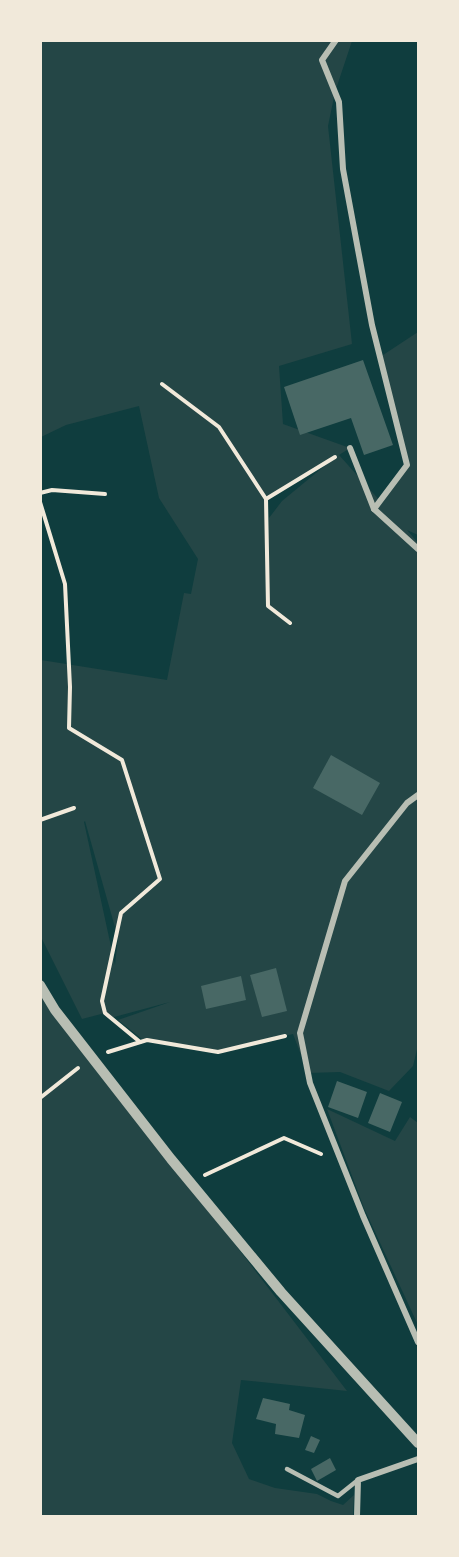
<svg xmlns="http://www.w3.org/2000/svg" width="459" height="1557" font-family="'Sofia Sans Condensed',sans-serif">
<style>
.green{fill:#244646;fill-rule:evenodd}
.building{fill:#486865}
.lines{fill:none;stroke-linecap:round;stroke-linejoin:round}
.path{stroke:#f1e9da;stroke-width:4}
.service{stroke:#b8beb3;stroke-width:4.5}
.minor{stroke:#b8beb3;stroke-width:6}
.tertiary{stroke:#b8beb3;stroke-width:10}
</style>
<rect width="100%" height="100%" fill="#0f3d3e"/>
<g class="green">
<path d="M 41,41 L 352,41 L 335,92 L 328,126 L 352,344 L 279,366 L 283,424 L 350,448 L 339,455 L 382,503 L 407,465 L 380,357 L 418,332 L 418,535 L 407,530 L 418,543 L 418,1045 L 413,1066 L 389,1091 L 340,1072 L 308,1073 L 293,1034 L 218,1052 L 142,1039 L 118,1020 L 170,1002 L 114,1017 L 113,1019 L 105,1013 L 82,1019 L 41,937 L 41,660 L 167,680 L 184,593 L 191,594 L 198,559 L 159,498 L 139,406 L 66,425 L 41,437 ZM 333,459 L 282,501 L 269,518 L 268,588 L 266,499 ZM 85,821 L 118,938 L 115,965 L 84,822 Z"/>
<path d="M 40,989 L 347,1391 L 241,1380 L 232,1443 L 249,1479 L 275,1488 L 317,1494 L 331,1501 L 343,1505 L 354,1495 L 353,1516 L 41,1516 Z"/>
<path d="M 327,1109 L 395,1141 L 410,1117 L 418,1123 L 418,1325 L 364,1208 Z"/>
</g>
<g class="building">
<path d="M 363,360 L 393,445 L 364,455 L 351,418 L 300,435 L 284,387 Z"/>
<path d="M 331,755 L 380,783 L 362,815 L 313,788 Z"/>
<path d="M 276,968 L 287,1011 L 262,1017 L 250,975 Z"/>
<path d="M 241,976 L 246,1000 L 206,1009 L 201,986 Z"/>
<path d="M 337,1081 L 367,1092 L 358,1118 L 328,1107 Z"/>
<path d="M 380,1093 L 402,1102 L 390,1132 L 368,1123 Z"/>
<path d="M 263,1398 L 290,1404 L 289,1410 L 305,1415 L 299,1438 L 275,1434 L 276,1424 L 256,1419 Z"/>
<path d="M 311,1436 L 320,1440 L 314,1453 L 305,1450 Z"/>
<path d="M 330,1458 L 336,1470 L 317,1481 L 311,1469 Z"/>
</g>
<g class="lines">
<g class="path">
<path d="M 162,384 L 219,427 L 266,499 L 268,606 L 290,623"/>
<path d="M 40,493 L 52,490 L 105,494"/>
<path d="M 266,499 L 335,457"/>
<path d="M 40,502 L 65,584 L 70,687 L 69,728 L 122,760 L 160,879 L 121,913 L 102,1001 L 105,1013 L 140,1042"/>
<path d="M 40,820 L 74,808"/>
<path d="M 108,1052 L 147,1040 L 218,1052 L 285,1036"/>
<path d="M 40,1098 L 78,1068"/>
<path d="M 205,1175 L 284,1138 L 321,1154"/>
</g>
<path class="service" d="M 287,1469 L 338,1496 L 358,1480"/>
<g class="minor">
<path d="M 336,40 L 322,60 L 339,102 L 343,169 L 372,325 L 407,465 L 374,509"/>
<path d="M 350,448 L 374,509 L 418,549"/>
<path d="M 418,795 L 407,803 L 345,881 L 300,1033 L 310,1083 L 363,1216 L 418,1342"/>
<path d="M 357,1516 L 358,1480 L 418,1459"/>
</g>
<path class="tertiary" d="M 40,985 L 55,1010 L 171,1159 L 281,1292 L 418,1443"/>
</g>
<rect width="459" height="1557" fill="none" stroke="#f1e9da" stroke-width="84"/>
</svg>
